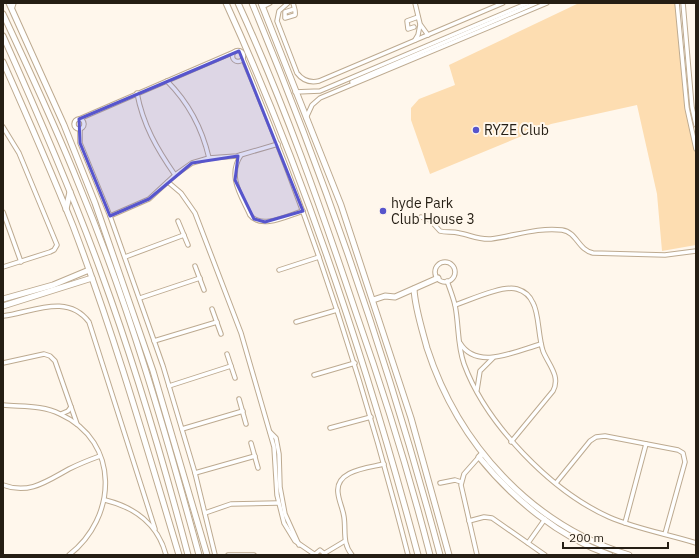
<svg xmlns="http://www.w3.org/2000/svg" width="699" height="558" font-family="'IBM Plex Sans',sans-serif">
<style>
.green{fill:#fdddb1}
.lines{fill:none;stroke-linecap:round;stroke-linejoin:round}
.street-casing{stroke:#bdaa90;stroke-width:5.5}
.secondary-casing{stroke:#bdaa90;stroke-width:7}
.street{stroke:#fff;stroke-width:3.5}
.secondary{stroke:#fff;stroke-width:5}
.marked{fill:#5755cc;fill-opacity:0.2;stroke:#5755cc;stroke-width:3;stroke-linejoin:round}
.poi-dot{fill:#5755cc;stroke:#fff7ec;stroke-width:1.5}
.labels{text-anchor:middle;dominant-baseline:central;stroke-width:4;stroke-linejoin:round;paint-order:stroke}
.poi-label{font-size:14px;fill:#251e14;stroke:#fff7ec;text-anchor:start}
</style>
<rect width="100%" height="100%" fill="#fff7ec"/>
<path class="green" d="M 579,3 L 675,3 L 684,101 L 696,143 L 696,245 L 662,251 L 657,194 L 637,105 L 551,124 L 430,174 L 411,120 L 411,108 L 419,99 L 455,85 L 449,65 Z"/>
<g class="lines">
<defs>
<g id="street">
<path d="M 288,3 L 279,11 L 277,21 L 297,73 C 303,81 310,83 319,81 L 503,3"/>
<path d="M 293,3 C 294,7 296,11 295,15 L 285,18 L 285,12 L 294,9"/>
<path d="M 415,3 L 420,24 L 428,35"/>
<path d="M 677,3 L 687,108 L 696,149"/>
<path d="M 683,3 L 692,107 L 696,125"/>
<path d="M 262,7 L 270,3"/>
<path d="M 12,9 L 14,3"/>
<path d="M 414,27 L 408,29 L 407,21 L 418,17"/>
<path d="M 415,40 L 418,35 L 420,25"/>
<circle cx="238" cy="56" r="5.5"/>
<path d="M 243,59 C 311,220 365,386 408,555"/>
<path d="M 167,81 C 189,103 202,128 209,158"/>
<path d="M 352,82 L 536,3"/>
<path d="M 295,92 L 320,91 L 528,3"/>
<path d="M 137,93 C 143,125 157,149 175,175"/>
<path d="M 306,118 L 312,105 L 320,98 L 547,3"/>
<circle cx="79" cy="124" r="5"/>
<path d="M 79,119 L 234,52"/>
<path d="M 80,129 L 80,143 L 110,216 L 163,366 L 195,473 L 215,555"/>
<path d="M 241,155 C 227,176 241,195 250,215 C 261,230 289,215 303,211"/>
<path d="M 168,182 L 181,193 L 195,213 L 241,333 L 274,447 L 277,495 L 284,523 L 295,541 L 314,554"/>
<path d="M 3,212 L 21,262"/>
<path d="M 110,216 L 149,199 L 175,175 L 192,163 L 209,158 L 237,156 L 278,144"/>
<path d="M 421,217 L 430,220 L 440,231 C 446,233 452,231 459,233 C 470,235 479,240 491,239 C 514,236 538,227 562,230 C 577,232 578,250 593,253 L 665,255 L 696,251"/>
<path d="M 178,221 L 188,245"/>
<path d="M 125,257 L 184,235"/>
<circle cx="445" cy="272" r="10"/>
<path d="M 195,266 L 204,290"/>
<path d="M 3,267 L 50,252 L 54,250 L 57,245 L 19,153 L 3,127"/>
<path d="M 279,270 L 319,257"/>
<path d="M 447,281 C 450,289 453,297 455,305 C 459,325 457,344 464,364 C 486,424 551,491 609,517 C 637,529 667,534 696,543"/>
<path d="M 140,298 L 200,278"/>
<path d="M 455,305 C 470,300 502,285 517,289 C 524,291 530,296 533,303 C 539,313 538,336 543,351 C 548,364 561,376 553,391 L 511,442"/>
<path d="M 212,309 L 221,334"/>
<path d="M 3,316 C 33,312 67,293 89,322 L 155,529"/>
<path d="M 296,322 L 337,310"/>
<path d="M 154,341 L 217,322"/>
<path d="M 460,343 C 477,371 516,351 541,344"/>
<path d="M 227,354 L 235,378"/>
<path d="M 3,363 L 44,354 L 50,356 L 55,361 L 77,424"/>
<path d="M 314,375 L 355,363"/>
<path d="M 169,386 L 231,366"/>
<path d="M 477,390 L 480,371 L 493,358"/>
<path d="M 239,399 L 246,424"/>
<path d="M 3,405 C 22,407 42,405 60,414 C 121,442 117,518 69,555"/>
<path d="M 61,414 L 68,411 L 71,407"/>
<path d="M 330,428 L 371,417"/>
<path d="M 182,429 L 243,411"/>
<path d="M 270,432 L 276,438 L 279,454 L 280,487 L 285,514 L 299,545"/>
<path d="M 251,443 L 258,468"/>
<path d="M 195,473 L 255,456"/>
<path d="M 440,483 L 455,480 L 461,482"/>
<path d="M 556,483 L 590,441 L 596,437 L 605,436 L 678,450 L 683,453 L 685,462 L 665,534"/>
<path d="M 3,485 C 29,495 47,481 69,469 C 79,464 89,460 100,456"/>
<path d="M 105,500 C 134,507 158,524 166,555"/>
<path d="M 205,513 L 231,504 L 278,503"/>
<path d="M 469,521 L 484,517 L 492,518 L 545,555"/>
<path d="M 625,523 L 646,444"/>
<path d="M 528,543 L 545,519"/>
<path d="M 325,553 L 345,541"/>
<path d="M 228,555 L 254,555"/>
<path d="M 314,555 L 320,550 L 326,555"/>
<path d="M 352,555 C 342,543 346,531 344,517 C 343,509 339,502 338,493 C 335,470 368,468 384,464"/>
<path d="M 477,555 L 461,485 L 464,474 L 479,457"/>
</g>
<g id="secondary">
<path d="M 9,3 L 64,125 L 95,203 L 153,371 L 207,555"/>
<path d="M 226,3 C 307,180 368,367 418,555"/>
<path d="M 238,3 C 284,103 321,208 356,313 C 384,393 409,473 430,555"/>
<path d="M 252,3 C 327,183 390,367 440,555"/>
<path d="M 261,3 L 341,205 L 411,418 L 449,555"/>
<path d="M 3,14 C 29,70 56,127 79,185 C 129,305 165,430 199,555"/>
<path d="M 3,36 C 38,114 72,192 101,272 C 135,365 163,460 188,555"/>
<path d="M 3,62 C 27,116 51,171 73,226 C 114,334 146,445 179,555"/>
<path d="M 66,209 L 70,192"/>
<path d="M 414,289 C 415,308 422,329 427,348 C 458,444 531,525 629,555"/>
<path d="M 3,299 L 53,285 L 89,270"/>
<path d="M 373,300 L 385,296 L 395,297 L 438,278"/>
<path d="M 3,306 L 92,278"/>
<path d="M 482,454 L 479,457 C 513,499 559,537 610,555"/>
</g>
</defs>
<use href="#street" class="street-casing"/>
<use href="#secondary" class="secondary-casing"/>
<use href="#street" class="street"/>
<use href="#secondary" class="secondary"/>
</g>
<path class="marked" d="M 239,51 L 303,211 L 265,222 L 254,219 L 235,180 L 238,156 L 192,163 L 149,199 L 110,216 L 80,143 L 79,119 Z"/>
<g class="poi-dot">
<circle cx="476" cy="130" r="4"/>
<circle cx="383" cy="211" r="4"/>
</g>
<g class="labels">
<g class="poi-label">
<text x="484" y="130">RYZE Club</text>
<text x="391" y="203">hyde Park<tspan x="391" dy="16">Club House 3</tspan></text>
</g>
</g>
<rect width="699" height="558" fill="none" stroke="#251e14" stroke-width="8"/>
<path d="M563 542v6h105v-6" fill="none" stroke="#251e14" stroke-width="2"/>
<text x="569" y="542" font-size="12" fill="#251e14" stroke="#fff7ec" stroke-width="3" paint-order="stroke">200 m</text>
</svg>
